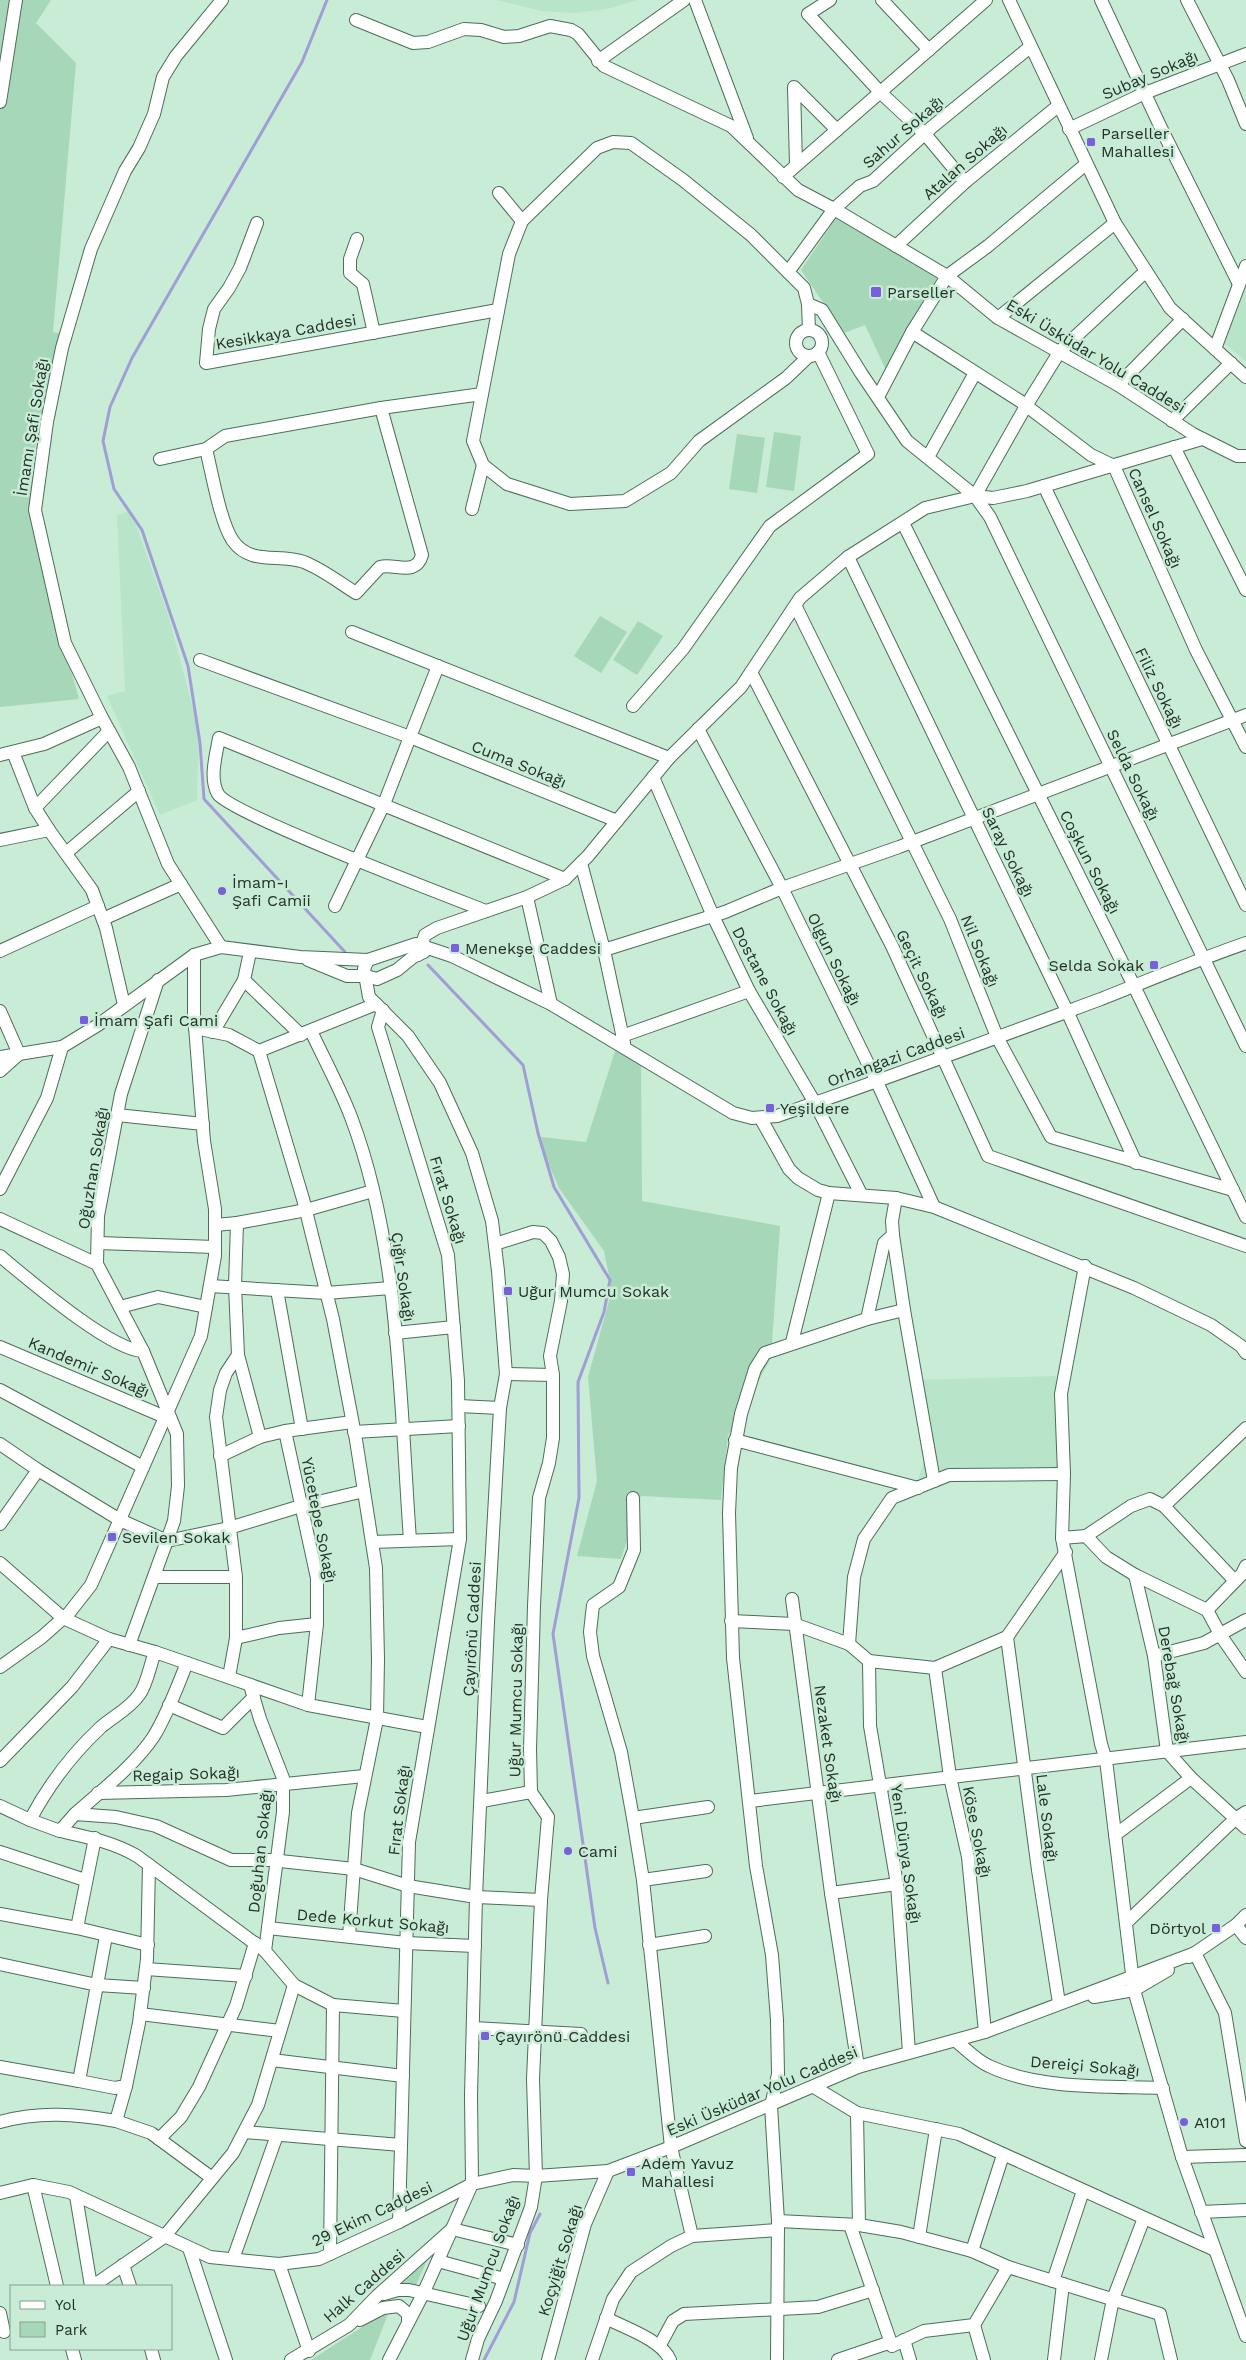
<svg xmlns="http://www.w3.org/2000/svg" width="1246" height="2360" font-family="'Work Sans',sans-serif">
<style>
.built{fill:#b8e4c9}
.green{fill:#a5d7b8}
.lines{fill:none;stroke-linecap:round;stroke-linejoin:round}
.stream{stroke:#a19dd6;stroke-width:3}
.minor-casing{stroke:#4d6d5a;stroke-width:14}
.minor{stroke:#fff;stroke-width:12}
.poi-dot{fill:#7760da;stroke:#c8ecd5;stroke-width:2}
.labels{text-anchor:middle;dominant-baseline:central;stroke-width:5;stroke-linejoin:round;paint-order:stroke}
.street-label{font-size:16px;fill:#233129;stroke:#c8ecd5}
.poi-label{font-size:16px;fill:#233129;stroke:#c8ecd5;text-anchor:start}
</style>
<rect width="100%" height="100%" fill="#c8ecd5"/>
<g class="built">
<path d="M 497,0 L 638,0 L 607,9 L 575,13 L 542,11 Z"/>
<path d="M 1246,285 L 1246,362 L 1224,343 Z"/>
<path d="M 131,511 L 169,618 L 199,732 L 197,800 L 160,815 L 107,696 L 125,691 L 117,515 Z"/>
<path d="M 1056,1376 L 1059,1480 L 953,1482 L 916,1495 L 918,1480 L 925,1458 L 914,1380 Z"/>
</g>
<g class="green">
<path d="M 0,0 L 51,0 L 36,23 L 76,63 L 53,332 L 63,334 L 34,451 L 48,587 L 79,699 L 0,707 Z"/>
<path d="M 837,217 L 939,274 L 886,370 L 865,325 L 844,333 L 801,270 Z"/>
<path d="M 774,432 L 801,436 L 794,491 L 766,487 Z"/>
<path d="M 737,434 L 765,438 L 757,493 L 729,489 Z"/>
<path d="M 600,616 L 627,632 L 601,673 L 574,656 Z"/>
<path d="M 638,621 L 663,636 L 637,675 L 613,660 Z"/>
<path d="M 616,1048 L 641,1062 L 642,1201 L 780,1226 L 771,1358 L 728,1436 L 721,1500 L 641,1496 L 621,1559 L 577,1556 L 597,1481 L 588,1377 L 612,1290 L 604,1251 L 559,1188 L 546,1158 L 541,1137 L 586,1142 Z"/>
<path d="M 430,2254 L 416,2285 L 401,2285 Z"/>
<path d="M 384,2313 L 388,2314 L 370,2360 L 311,2360 Z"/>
</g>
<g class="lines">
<g class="stream">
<path d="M 327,0 L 302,62 L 132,358 L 110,407 L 103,441 L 114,489 L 142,530 L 188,666 L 200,743 L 204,799 L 345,952"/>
<path d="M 428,965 L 523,1065 L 538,1133 L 554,1187 L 610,1280 L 604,1312 L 578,1382 L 579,1498 L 553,1634 L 595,1928 L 608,1983"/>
<path d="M 484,2360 L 514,2302 L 530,2233 L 540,2214"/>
</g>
<defs>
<g id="minor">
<path d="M 695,0 L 747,138"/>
<path d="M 830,0 L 808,14 L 880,92 L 925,134 L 965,182"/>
<path d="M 882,0 L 929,50"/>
<path d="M 1009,0 L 1115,223 L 1170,308 L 1246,377"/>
<path d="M 1101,0 L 1161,128 L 1239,284"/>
<path d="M 1187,0 L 1228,80 L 1246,124"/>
<path d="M 356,20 L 413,43 L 428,42 L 464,29 L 481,30 L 504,37 L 519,36 L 550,26 L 571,30 L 578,34 L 604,66 L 731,126 L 798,190 L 834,209 L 947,276 L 998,318 L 1118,385 L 1193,434 L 1237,456 L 1246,456"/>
<path d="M 598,61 L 684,0"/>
<path d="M 0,102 L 16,0"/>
<path d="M 1069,129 L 1145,93 L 1246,54"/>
<path d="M 796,165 L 794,87 L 837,130"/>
<path d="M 783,177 L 986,0"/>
<path d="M 499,193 L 522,221"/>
<path d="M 257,223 L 240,268 L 229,288 L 214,309 L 209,329 L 206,363 L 498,310"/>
<path d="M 357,239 L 350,259 L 350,273 L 363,284 L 374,333"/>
<path d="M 896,246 L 965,182 L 1058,106"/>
<path d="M 788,272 L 834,209 L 860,186 L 873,181 L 932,127 L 1030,47"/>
<path d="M 808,304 L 822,310 L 861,373 L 907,441 L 975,496 L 990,517 L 1246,1046"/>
<path d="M 998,318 L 1115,223"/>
<circle cx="809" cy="343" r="13"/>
<path d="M 912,332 L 1020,401 L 1091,455 L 1114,466 L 1196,650 L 1246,747"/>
<path d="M 1215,349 L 1246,266"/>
<path d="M 809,356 L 786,378 L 699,441 L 671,473 L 625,501 L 570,504 L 507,484 L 483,465 L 473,441 L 509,254 L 522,221 L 597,148 L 613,142 L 631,143 L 683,180 L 751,235 L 804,288 L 808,304 L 809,330"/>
<path d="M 1118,385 L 1183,319"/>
<path d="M 878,397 L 912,332 L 947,276 L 988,246 L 1086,164"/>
<path d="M 1172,421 L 1231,363"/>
<path d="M 1174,447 L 1246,590"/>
<path d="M 206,449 C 212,473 220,522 233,541 C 251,566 279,553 304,562 C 322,569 340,583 356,593 L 380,567 C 395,563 416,577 422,555 L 381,408"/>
<path d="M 928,457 L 975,373"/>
<path d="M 160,459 L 206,449 L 225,436 L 381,408 L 482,394"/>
<path d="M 1044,486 L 1246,905"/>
<path d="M 975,496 L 1026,406 L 1060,351 L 1146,271"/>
<path d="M 472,509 L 483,465"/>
<path d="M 903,523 L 1134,986 L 1246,1217"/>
<path d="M 848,557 L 1067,1011 L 1136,1163"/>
<path d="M 796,607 L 950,919 L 997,1037 L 1051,1137 L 1233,1190"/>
<path d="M 352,632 L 669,758"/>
<path d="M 200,660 L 410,737 L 384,804 L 335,906"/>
<path d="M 438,666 L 410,737 L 617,821"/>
<path d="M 751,672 L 892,946 L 988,1156 L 1246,1246"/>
<path d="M 633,706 L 683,649 L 770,526 L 868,454 L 818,352"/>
<path d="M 698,729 L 782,888 L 877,1082 L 934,1207"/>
<path d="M 13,752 L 35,808"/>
<path d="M 0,755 L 44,744 L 102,718"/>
<path d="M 653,777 L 713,916 L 749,991 L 815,1103 L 861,1194"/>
<path d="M 49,830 L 92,890 L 106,928 L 124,1005"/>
<path d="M 0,840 L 49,830 L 35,808 L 109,731"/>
<path d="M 66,853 L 139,791"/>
<path d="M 581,863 L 604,950 L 725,912 L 782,888 L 899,847 L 1246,715"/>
<path d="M 527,897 L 551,1004"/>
<path d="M 486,911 C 450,897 229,813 218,794 C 209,778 216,756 219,738 L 565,879"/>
<path d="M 103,919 L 181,884"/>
<path d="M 221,947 L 168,864 L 129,767 L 102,718 L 65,643 L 35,510 L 47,422 L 62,348 L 91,249 L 125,171 L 139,148 L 154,114 L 163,77 L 176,56 L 222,0"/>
<path d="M 604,950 L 624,1043"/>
<path d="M 0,951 L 98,906"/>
<path d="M 250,952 L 244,980 L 301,1035"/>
<path d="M 418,955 L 425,935 L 437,928 L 527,897 L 565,879 L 588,856 L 669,758 L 741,687 L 800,598 L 848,557 L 925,508 L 975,496 L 993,498 L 1027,491 L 1202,439"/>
<path d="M 308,960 L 347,976 L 366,976 L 377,979 L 397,970 L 413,957 L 424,952"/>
<path d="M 368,960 L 364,969 L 369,997 L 408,1036 L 440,1083 L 472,1153 L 492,1221 L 498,1271 L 506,1374 L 500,1408 L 488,1622 L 476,1897 L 471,2095 L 472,2184 L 423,2294 L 389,2360"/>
<path d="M 383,1010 L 378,1027 L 448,1255 L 458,1381 L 460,1539 L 409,1842 L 399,2222"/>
<path d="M 0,1011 L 19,1054 L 0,1071"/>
<path d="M 195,1028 L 229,1035 L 259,1051"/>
<path d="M 311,1031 C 324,1059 340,1088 351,1117 C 400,1246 400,1404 410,1540"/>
<path d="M 213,1032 L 244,980"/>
<path d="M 622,1036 L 749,991"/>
<path d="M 0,1057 L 62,1047 L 98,1025 L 194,955 L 221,947 L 300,957 L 368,960 L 416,944 L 452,956 L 551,1004 L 733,1113 L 752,1118 L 777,1116 C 886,1079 993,1039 1101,999 C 1149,980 1197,960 1246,943"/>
<path d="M 117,1115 L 203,1124"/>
<path d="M 761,1119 L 789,1169 L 798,1178 L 818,1190 L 829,1193 L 896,1198 L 934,1207 L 1134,1288 L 1211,1325 L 1241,1346 L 1246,1353"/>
<path d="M 0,1189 L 47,1098 L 62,1047"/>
<path d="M 0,1219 L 97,1264"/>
<path d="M 237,1223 L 306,1210 L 373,1191"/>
<path d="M 215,1225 L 237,1223 L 235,1286 L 238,1355"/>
<path d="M 893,1235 L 904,1310 L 934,1481"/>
<path d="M 98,1243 L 215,1247"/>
<path d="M 0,1256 C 28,1279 111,1351 143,1351"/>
<path d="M 1085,1266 L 1061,1394 L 1064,1474 L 1062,1538 L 1101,1744 L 1106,1760 L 1134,1990 L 1182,2157 L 1246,2336"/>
<path d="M 210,1286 L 326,1293 L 391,1288"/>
<path d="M 277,1290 L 302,1429"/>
<path d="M 120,1307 L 158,1297 L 206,1307"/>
<path d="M 867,1319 L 884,1243 L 893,1235 L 892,1221 L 896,1198"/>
<path d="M 395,1333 L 454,1327"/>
<path d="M 792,1342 L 829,1193"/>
<path d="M 0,1347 L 165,1417"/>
<path d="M 506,1374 L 553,1375"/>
<path d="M 0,1390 L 143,1467"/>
<path d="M 459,1406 L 500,1408"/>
<path d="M 285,1431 L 317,1578 L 317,1624 L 308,1705"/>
<path d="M 354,1432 L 459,1426"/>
<path d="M 735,1440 L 918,1488"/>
<path d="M 0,1444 L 38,1470"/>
<path d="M 220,1456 L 260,1437"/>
<path d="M 633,1498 L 634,1550 L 619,1587 L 593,1605 L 590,1632 L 593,1656 L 621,1752 L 633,1818 L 643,1880 L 671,2147 L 692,2236"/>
<path d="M 0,1524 L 38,1470 L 120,1520 L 167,1541 L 229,1528 L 301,1506 L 364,1491"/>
<path d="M 1086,1536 L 1131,1506 L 1150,1499 L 1164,1506"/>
<path d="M 1062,1538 L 1086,1536 L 1106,1557 L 1135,1575 L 1207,1610 L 1242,1574 L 1246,1566"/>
<path d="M 372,1542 L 460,1539"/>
<path d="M 0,1563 L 63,1618 L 109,1639"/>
<path d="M 1135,1575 L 1154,1656 L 1167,1751 L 1191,1778 L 1246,1828"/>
<path d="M 154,1577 L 236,1577"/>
<path d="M 1235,1581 L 1164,1506 L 1246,1428"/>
<path d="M 792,1599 L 831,1893 L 858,2067"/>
<path d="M 1207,1610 L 1221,1636 L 1246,1672"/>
<path d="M 731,1621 L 794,1624 L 849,1644 L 869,1661 L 935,1668 L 1007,1637 L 1066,1552"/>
<path d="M 1007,1637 L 1038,1870 L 1059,2003"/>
<path d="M 236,1638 L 279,1628 L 317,1624"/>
<path d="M 849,1644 L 854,1577 L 864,1539 L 892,1498 L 949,1475 L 1064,1474"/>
<path d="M 129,1645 L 174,1521 L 178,1486 L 177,1434 L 143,1351 L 97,1264 L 98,1216 L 121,1094 L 158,980"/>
<path d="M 1154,1656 L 1204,1643 L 1246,1620"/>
<path d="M 869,1661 L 870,1726 L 897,1884 L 909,2052"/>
<path d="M 187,1663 L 308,1705 L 427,1727"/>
<path d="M 0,1667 L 42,1637 L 69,1613 L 91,1585 L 201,1336 L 215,1256 L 215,1209 L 204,1141 L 194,1014 L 194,955"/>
<path d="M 935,1668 L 950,1777 L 968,1857 L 985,2032"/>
<path d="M 229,1677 L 236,1638 L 236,1577 L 216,1417 L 220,1390 L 226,1373 L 238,1355 L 260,1437 L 285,1431 L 352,1422"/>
<path d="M 250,1685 L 260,1719 L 283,1778 L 283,1812 L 265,1951 L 294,1985"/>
<path d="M 169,1705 L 223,1728 L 254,1697"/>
<path d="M 0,1761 L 72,1687 L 109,1639 L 155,1652 C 150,1665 147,1685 139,1695 C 129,1709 114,1716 101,1727 C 71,1755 49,1784 30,1820 L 60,1831 L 75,1814 L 116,1817 L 156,1826 L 231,1860 L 271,1860 L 354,1869 L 408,1886 L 476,1897 L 541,1900"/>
<path d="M 98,1793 L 226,1790 L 364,1776"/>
<path d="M 482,1801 L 531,1792"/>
<path d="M 750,1801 L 1246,1742"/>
<path d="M 0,1806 L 30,1820"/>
<path d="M 75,1814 C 101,1791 135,1765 154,1736 C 168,1713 177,1687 187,1663 L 155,1652"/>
<path d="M 633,1818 L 708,1807"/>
<path d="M 60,1831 C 87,1837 113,1842 137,1856 L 265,1951"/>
<path d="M 1115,1835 L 1191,1778"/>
<path d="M 0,1852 L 85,1880"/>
<path d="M 643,1880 L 706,1871"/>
<path d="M 831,1893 L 897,1884"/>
<path d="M 0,1914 L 77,1928 L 148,1945"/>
<path d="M 1127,1922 L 1235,1819 L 1246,1812"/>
<path d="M 1236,1925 L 1246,1938"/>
<path d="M 77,1928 L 95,1838"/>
<path d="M 268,1928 L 406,1943 L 475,1946"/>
<path d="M 106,1936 L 97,1985 L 144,1988"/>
<path d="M 349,1936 L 358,1813 L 377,1719 L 378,1659 L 376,1568 L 356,1440 L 333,1319 L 303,1199 L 259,1051 L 376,1004"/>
<path d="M 649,1945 L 705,1936"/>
<path d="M 1195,1953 L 1225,2013 L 1246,2141"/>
<path d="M 1189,1957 L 1236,1925 L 1246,1915"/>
<path d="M 0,1964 L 97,1985 L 79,2081 L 0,2067"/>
<path d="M 146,1969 L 246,1976"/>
<path d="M 1094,1997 L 1134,1990 L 1168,1970"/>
<path d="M 333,2005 L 404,2011"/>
<path d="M 140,2014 L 280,2031"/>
<path d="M 473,2028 L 581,2034"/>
<path d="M 956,2041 C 966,2049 977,2061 989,2066 C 1039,2090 1109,2086 1163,2088"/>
<path d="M 272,2060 L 403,2076"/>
<path d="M 79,2081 L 115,2088 L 126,2086 L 139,2023 L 147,1959 L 149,1865"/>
<path d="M 814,2087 L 857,2113 L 959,2134 L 1213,2249"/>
<path d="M 857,2113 L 859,2225"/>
<path d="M 116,2121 L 151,2133 L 212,2178"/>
<path d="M 0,2122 C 39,2111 76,2114 116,2121 L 126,2086"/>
<path d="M 245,2132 L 401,2145"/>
<path d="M 159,2139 L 181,2117 L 199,2087 L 236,2006 L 255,1943"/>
<path d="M 1182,2157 L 1246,2155"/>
<path d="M 33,2185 L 57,2286"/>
<path d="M 0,2193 L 33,2185 L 69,2192 L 210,2257 L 279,2264 L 319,2259 L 399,2222 L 472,2184 L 513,2175 L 536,2176 L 608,2171 L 671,2147 L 858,2067 L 985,2032 L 1195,1953"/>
<path d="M 76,2196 L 91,2286"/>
<path d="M 1201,2212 L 1246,2210"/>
<path d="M 778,2221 L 859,2225 L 901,2232 L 972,2251 L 1008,2267 L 1160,2314 L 1171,2360"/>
<path d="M 850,2225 L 892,2346 L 924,2331 L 974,2325 L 1008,2267"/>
<path d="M 919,2237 L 936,2129"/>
<path d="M 189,2248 L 226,2360"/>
<path d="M 972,2251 L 1003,2155"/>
<path d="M 233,2259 L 277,2135"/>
<path d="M 438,2261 L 504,2279"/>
<path d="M 279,2264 L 309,2351"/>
<path d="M 123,2265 L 130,2286"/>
<path d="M 1053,2281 L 1083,2191"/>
<path d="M 93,2286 L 164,2237 L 233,2153 L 258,2105 L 294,1985 L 333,2005 L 330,2254"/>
<path d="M 384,2294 L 398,2290 L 409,2290 L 479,2306"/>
<path d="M 0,2313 L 4,2332"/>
<path d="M 606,2318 C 625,2328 662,2340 670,2360"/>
<path d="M 360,2320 L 383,2308 L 399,2306 L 408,2314 L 408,2322"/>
<path d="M 974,2325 L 984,2360"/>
<path d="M 904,2340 L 910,2360"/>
<path d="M 660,2345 L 673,2321 L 684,2314 L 818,2307 L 873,2290"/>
<path d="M 72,2349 L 75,2360"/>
<path d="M 151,2349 L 154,2360"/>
<path d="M 291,2360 L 349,2325 L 377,2296 L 452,2229 L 518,2245"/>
<path d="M 472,2360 L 478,2339 L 496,2301 L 531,2207 L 536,2176 L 533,2079 L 541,1900 L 548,1817 L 531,1792 L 530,1749 L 534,1606 L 539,1498 L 549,1463 L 553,1438 L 553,1375 L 550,1356 L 561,1301 L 563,1274 L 559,1257 L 551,1241 L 543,1233 L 533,1232 L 495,1244"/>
<path d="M 548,2360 L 585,2224 L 608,2171"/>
<path d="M 592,2360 L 613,2299 L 631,2272 L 671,2246 L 692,2236 L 778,2230"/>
<path d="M 777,2360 L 778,2221 L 771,2106 L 778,2074 L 777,2020 L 772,1955 L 756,1866 L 733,1658 L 729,1513 L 731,1468 L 741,1414 L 755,1369 L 765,1353 L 867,1319 L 904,1310"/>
<path d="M 838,2360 L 891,2342"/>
<path d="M 1054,2360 L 1063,2284"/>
<path d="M 1101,2360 L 1113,2299 L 1144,2218"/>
</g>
</defs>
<use href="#minor" class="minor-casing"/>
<use href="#minor" class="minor"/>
</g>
<g class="poi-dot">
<rect x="1086" y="137" width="10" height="10" rx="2.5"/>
<rect x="870" y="286" width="12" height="12" rx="2.5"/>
<circle cx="222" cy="891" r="5"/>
<rect x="450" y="943" width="10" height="10" rx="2.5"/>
<rect x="1149" y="960" width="10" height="10" rx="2.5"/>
<rect x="79" y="1015" width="10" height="10" rx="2.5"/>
<rect x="765" y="1103" width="10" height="10" rx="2.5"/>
<rect x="503" y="1286" width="10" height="10" rx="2.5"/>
<rect x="107" y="1532" width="10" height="10" rx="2.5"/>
<circle cx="568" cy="1851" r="5"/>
<rect x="1211" y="1923" width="10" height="10" rx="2.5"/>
<rect x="480" y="2031" width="10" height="10" rx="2.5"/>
<circle cx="1184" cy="2122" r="5"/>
<rect x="626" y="2167" width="10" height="10" rx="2.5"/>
</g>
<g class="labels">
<g class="street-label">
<text transform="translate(1150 75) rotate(-23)">Subay Sokağı</text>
<text transform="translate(903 132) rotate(-41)">Sahur Sokağı</text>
<text transform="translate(965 162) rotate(-41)">Atalan Sokağı</text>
<text transform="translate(286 332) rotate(-10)">Kesikkaya Caddesi</text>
<text transform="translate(1096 356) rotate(31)">Eski Üsküdar Yolu Caddesi</text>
<text transform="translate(32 427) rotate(-81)">İmamı Şafi Sokağı</text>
<text transform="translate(1155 518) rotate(66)">Cansel Sokağı</text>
<text transform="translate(1159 688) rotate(64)">Filiz Sokağı</text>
<text transform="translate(519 764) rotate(22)">Cuma Sokağı</text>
<text transform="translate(1133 775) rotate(64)">Selda Sokağı</text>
<text transform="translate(1008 852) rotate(64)">Saray Sokağı</text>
<text transform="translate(1090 862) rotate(63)">Coşkun Sokağı</text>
<text transform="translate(980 951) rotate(68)">Nil Sokağı</text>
<text transform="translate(834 959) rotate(64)">Olgun Sokağı</text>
<text transform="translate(922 974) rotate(64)">Geçit Sokağı</text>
<text transform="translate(765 981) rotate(62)">Dostane Sokağı</text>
<text transform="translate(896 1057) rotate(-20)">Orhangazi Caddesi</text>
<text transform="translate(93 1168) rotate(-81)">Oğuzhan Sokağı</text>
<text transform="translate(448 1200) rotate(73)">Fırat Sokağı</text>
<text transform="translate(403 1277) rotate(82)">Çığır Sokağı</text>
<text transform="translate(89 1367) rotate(23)">Kandemir Sokağı</text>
<text transform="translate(319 1520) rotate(79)">Yücetepe Sokağı</text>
<text transform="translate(472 1629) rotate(-87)">Çayırönü Caddesi</text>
<text transform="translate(1174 1685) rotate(80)">Derebağ Sokağı</text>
<text transform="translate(516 1700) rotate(-89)">Uğur Mumcu Sokağı</text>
<text transform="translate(828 1744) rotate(82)">Nezaket Sokağı</text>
<text transform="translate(186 1774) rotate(-2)">Regaip Sokağı</text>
<text transform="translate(399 1810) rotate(-83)">Fırat Sokağı</text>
<text transform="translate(1047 1818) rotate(83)">Lale Sokağı</text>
<text transform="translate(977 1832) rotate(79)">Köse Sokağı</text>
<text transform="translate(260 1851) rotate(-84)">Doğuhan Sokağı</text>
<text transform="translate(906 1854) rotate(82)">Yeni Dünya Sokağı</text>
<text transform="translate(373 1921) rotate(5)">Dede Korkut Sokağı</text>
<text transform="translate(1085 2066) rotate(5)">Dereiçi Sokağı</text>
<text transform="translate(762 2091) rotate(-23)">Eski Üsküdar Yolu Caddesi</text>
<text transform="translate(372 2214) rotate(-25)">29 Ekim Caddesi</text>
<text transform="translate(560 2260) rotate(-73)">Koçyiğit Sokağı</text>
<text transform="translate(488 2268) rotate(-70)">Uğur Mumcu Sokağı</text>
<text transform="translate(364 2286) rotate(-41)">Halk Caddesi</text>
</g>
<g class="poi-label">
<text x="1101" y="133">Parseller<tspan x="1101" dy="18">Mahallesi</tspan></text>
<text x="887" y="292">Parseller</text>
<text x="232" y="882">İmam-ı<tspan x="232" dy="18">Şafi Camii</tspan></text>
<text x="465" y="948">Menekşe Caddesi</text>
<text x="1144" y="965" text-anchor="end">Selda Sokak</text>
<text x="94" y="1020">İmam Şafi Cami</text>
<text x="780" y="1108">Yeşildere</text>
<text x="518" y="1291">Uğur Mumcu Sokak</text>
<text x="122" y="1537">Sevilen Sokak</text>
<text x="578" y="1851">Cami</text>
<text x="1206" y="1928" text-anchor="end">Dörtyol</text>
<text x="495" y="2036">Çayırönü Caddesi</text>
<text x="1194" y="2122">A101</text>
<text x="641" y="2163">Adem Yavuz<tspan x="641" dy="18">Mahallesi</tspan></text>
</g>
</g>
<rect x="10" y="2285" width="162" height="65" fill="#c8ecd5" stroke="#86a190"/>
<rect x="20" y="2301" width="25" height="8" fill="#ffffff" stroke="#86a190"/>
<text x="55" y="2310" font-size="15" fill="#233129">Yol</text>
<rect x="20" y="2322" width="25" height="15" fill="#a5d7b8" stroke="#86a190"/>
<text x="55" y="2335" font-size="15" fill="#233129">Park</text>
</svg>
